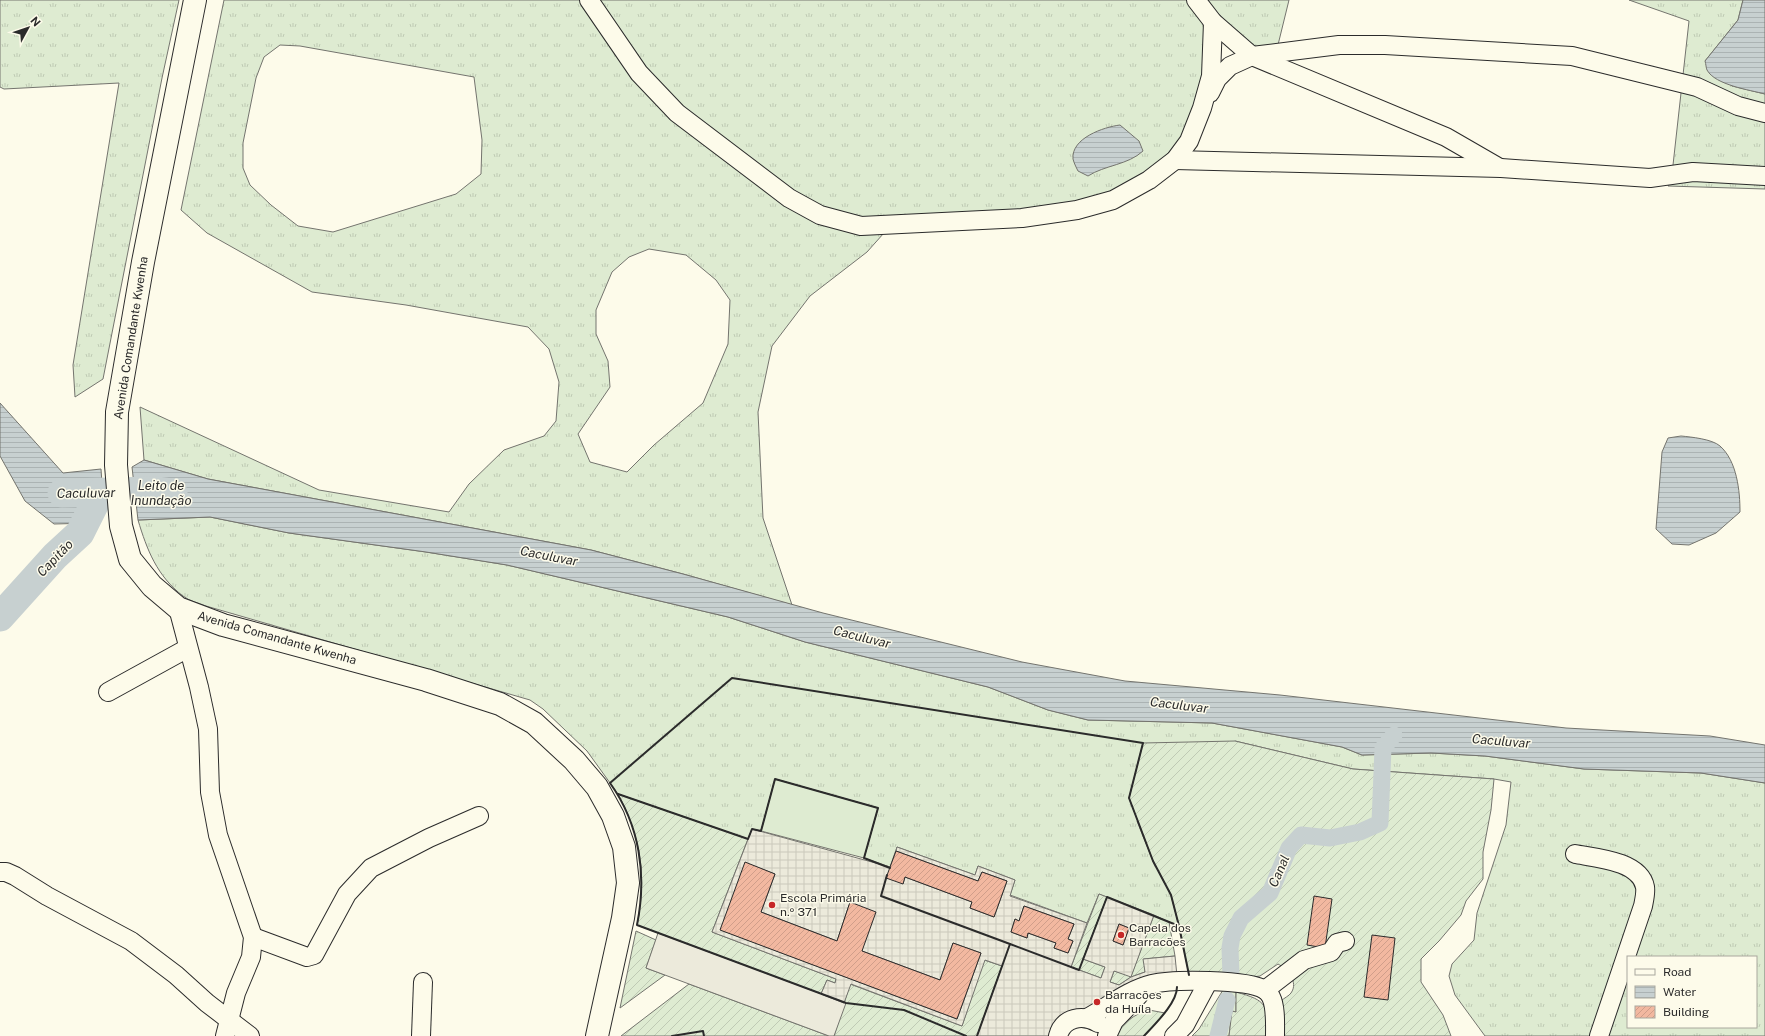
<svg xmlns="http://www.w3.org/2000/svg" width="1765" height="1036" font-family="'Public Sans',sans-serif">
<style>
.grass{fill:url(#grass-tufts);stroke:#74746e;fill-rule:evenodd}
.garden{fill:url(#garden-furrows);stroke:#74746e}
.pitch{fill:#deebd1;stroke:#74746e}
.parking{fill:#eceadb;stroke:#74746e}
.plaza{fill:url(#plaza-grid);stroke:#74746e;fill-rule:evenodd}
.water{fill:url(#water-rules);stroke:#74746e}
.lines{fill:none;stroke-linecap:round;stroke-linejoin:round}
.canal{stroke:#c7d0d0;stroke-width:17}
.river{stroke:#c7d0d0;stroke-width:29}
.building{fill:url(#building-hatch);stroke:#2b2b2b}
.minor-casing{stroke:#2b2b2b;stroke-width:20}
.major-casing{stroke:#2b2b2b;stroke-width:24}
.minor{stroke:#fdfbea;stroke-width:18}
.major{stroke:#fdfbea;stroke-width:22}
.wall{stroke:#2b2b2b;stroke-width:2}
.poi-dot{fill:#c62828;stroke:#fdfbea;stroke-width:1.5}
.labels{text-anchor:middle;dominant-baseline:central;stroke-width:3;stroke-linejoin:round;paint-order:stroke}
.street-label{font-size:12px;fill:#2b2b2b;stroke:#fdfbea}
.poi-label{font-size:12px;fill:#2b2b2b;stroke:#fdfbea;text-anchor:start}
.water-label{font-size:13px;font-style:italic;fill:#2b2b2b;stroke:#fdfbea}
</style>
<defs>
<pattern id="grass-tufts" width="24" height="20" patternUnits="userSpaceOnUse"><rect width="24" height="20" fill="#deebd1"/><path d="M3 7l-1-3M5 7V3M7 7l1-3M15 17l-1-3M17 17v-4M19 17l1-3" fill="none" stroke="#bfcab4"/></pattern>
<pattern id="garden-furrows" width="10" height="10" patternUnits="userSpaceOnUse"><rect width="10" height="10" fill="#deebd1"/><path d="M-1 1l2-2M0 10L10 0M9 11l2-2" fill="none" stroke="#bfcab4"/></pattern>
<pattern id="plaza-grid" width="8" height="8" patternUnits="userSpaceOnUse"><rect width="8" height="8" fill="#eceadb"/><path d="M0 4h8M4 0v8" fill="none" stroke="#cbc9bc"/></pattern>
<pattern id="water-rules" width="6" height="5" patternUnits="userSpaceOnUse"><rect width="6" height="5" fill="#c7d0d0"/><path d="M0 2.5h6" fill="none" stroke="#abb3b3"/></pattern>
<pattern id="building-hatch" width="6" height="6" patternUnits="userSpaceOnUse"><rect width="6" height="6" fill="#f2b8a0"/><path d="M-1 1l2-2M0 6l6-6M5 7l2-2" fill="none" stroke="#d09e8a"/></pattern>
</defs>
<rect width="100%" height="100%" fill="#fdfbea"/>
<g class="grass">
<path d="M 0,0 L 179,0 L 162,78 L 103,379 L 75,397 L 73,365 L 119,83 L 4,89 L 0,87 Z"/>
<path d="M 224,0 L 1289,0 L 1276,53 L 1252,56 L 1213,22 L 1189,141 L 1113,200 L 892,224 L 867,252 L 810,296 L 772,346 L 758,412 L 763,518 L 792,605 L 683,574 L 591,550 L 208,479 L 144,460 L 140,407 L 319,490 L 449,512 L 469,484 L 504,450 L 544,436 L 556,421 L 559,382 L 549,349 L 528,327 L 406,305 L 312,292 L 207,233 L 181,210 ZM 280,45 L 300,46 L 474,77 L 482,140 L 481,174 L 456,194 L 333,232 L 298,226 L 271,205 L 250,185 L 243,168 L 243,143 L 256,78 L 264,57 ZM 649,249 L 686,255 L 716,280 L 730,300 L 728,344 L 703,403 L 654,445 L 627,472 L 590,462 L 578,434 L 610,387 L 608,361 L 596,334 L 596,310 L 612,272 L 629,257 Z"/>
<path d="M 1629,0 L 1743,0 L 1738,20 L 1705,61 L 1732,86 L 1765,94 L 1765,189 L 1668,186 L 1672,174 L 1689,21 Z"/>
<path d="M 210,517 L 289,533 L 426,552 L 507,565 L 728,617 L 805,642 L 988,687 L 1048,710 L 1088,720 L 1212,723 L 1342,747 L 1362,755 L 1431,753 L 1485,756 L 1584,769 L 1701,773 L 1765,783 L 1765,1036 L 1485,1036 L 1455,995 L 1449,976 L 1452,964 L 1474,940 L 1477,913 L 1506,825 L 1511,782 L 1494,779 L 1353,769 L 1235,741 L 1137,821 L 1153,861 L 1171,895 L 1179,926 L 1099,894 L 1087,923 L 1010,895 L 1015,880 L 978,866 L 975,875 L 897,847 L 890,867 L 864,858 L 878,808 L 775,779 L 761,831 L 752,829 L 748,839 L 618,794 L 587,751 L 543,709 L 530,700 L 206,606 C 199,603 189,601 183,596 C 157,576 147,550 138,520 ZM 1628,957 L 1756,957 L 1756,1027 L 1628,1027 Z"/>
<path d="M 1223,990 L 1236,992 L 1236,1012 L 1232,1011 L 1229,1036 L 1192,1036 L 1199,1029 Z"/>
</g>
<g class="garden">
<path d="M 1235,741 L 1353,769 L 1494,779 L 1491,810 L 1483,852 L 1483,879 L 1466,901 L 1461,915 L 1439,941 L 1421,959 L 1421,982 L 1443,1015 L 1451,1036 L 1281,1036 L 1281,1001 C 1284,998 1289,996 1291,993 C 1299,982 1287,969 1278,964 L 1260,976 L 1246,978 L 1189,975 L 1179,926 L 1171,895 L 1153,861 L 1129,798 L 1143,743 Z"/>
<path d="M 618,794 L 748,839 L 712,932 L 836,979 L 835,983 L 827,980 L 821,994 L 637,925 C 647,877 641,837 618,794 Z"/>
<path d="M 1099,894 L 1107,897 L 1083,959 L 1105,967 L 1101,978 L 1071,967 Z"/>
<path d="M 1154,915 L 1169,922 L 1175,956 L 1144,959 L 1145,972 L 1131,977 L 1119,985 L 1110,982 L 1114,971 L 1131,976 Z"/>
<path d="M 636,931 L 656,940 L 646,968 L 665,975 L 620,1008 Z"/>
<path d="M 984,960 L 1002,966 L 977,1036 L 834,1036 L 850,984 L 962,1026 Z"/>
<path d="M 689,984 L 829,1036 L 621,1036 Z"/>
<path d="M 1236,992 C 1268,1001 1267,1004 1267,1036 L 1229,1036 L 1232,1011 L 1236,1012 Z"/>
<path d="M 1149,1010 L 1165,1013 L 1144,1036 L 1114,1036 C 1123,1023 1134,1014 1149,1010 Z"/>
</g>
<path class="pitch" d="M 775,779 L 878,808 L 864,858 L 761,831 Z"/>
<path class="parking" d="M 658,933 L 846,1003 L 834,1036 L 829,1036 L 646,968 Z"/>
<path class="plaza" d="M 752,829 L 890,867 L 903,884 L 905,877 L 972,902 L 970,908 L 994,917 L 1007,881 L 982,872 L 978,881 L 896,851 L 897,847 L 975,875 L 978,866 L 1015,880 L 1010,896 L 1087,923 L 1071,967 L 1101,978 L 1105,967 L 1083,959 L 1107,897 L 1154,915 L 1131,977 L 1114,971 L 1110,982 L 1119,985 L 1131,977 L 1145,972 L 1143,959 L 1175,956 L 1177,976 L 1053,1036 L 977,1036 L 1002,966 L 985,960 L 962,1026 L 851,984 L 844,1003 L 821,994 L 827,980 L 835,983 L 836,979 L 712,932 ZM 746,863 L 775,874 L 761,912 L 837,941 L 849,905 L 862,951 L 940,980 L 953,943 L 981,953 L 957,1019 L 721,930 ZM 1024,906 L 1074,924 L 1068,939 L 1073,941 L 1068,953 L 1054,948 L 1056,943 L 1028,933 L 1027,938 L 1011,932 L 1015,919 L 1019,921 ZM 1119,924 L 1129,928 L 1123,945 L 1113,941 Z"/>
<g class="water">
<path d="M 1743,0 L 1765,0 L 1765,94 C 1750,90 1715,85 1707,70 C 1706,68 1706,64 1705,61 L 1738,20 Z"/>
<path d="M 1120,125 L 1139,141 L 1143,151 C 1128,165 1105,165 1088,176 L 1078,171 C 1076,167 1074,163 1073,159 C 1071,138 1104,127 1120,125 Z"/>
<path d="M 0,403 L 63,473 L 101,469 L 104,512 L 95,523 L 54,524 L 25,501 L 0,456 Z"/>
<path d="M 1681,436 C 1691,437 1712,439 1720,446 C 1737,461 1740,491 1740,512 L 1716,533 L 1689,545 L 1672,544 L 1656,529 L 1662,452 L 1668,438 Z"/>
<path d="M 144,460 L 208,479 L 591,550 L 683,574 L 823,613 L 1022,662 L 1125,681 L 1280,695 L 1566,728 L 1710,736 L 1765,745 L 1765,783 L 1701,773 L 1584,769 L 1485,756 L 1431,753 L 1362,755 L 1342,747 L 1212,723 L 1088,720 L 1048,710 L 988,687 L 805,642 L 728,617 L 507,565 L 426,552 L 289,533 L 210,517 L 138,520 L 132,467 Z"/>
</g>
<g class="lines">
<g class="canal">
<path d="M 1231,976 L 1230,948 L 1232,936 L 1241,918 L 1270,893 L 1289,848 L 1301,835 L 1330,838 L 1360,832 L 1380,823 L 1383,748 L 1394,735"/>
<path d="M 1218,1036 L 1227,1000"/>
</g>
<g class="river">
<path d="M 62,493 L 158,491 L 173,493"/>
<path d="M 0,617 L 55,556 L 80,533 L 100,493"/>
</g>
</g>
<g class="building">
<path d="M 896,851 L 978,881 L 982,872 L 1007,881 L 994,917 L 970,908 L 972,902 L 905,877 L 903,884 L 886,878 Z"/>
<path d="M 745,862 L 775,874 L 761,912 L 837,941 L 850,902 L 876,912 L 862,951 L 940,980 L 953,943 L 981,953 L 957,1019 L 720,930 Z"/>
<path d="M 1314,896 L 1332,899 L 1325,948 L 1307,945 Z"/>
<path d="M 1024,906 L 1074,924 L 1068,939 L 1073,941 L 1068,953 L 1054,948 L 1056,943 L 1028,933 L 1027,938 L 1011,932 L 1015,919 L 1019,921 Z"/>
<path d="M 1119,924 L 1129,928 L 1123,945 L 1113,941 Z"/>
<path d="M 1372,935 L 1395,938 L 1388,1000 L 1364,997 Z"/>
</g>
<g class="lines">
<defs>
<g id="minor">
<path d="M 589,0 L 639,73 L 677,113 L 789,198 L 820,215 L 861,226 L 1022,218 L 1077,210 L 1113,200 L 1149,180 L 1175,160 L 1189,141 L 1202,108 L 1211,76 L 1213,22"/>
<path d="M 1196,0 L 1213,22 L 1252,56 L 1446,137 L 1498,167"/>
<path d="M 1210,93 L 1217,79 L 1230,66 L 1252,56 L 1339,45 L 1385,45 L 1572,56 L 1697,87 L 1738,106 L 1765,113"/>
<path d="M 1175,160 L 1501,168 L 1650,178 L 1693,172 L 1765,176"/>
<path d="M 178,608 L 199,687 L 208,729 L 210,792 L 218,835 L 253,937 L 251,957 L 236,993 L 225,1036"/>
<path d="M 108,692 L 188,648"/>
<path d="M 1575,854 C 1597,858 1640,861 1645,887 C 1646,893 1644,901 1643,906 L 1599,1036"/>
<path d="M 0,872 L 6,872 L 15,876 L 47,896 L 131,941 L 176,975 L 207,1003 L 250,1036"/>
<path d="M 253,937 L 307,957 L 314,955 L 347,894 L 371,868 L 429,838 L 479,816"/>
<path d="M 1265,990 L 1304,960 L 1331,952 L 1337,943 L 1345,941"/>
<path d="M 1087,1018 C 1109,1006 1128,990 1152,984 C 1172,979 1248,979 1265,990 C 1267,991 1270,995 1271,997 C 1276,1007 1275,1024 1275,1036"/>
<path d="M 421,1036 L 423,982"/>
<path d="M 1058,1036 C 1063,1017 1083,1014 1098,1023"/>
<path d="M 1107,1036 L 1114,1021 L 1139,995"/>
<path d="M 1174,1036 L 1185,1025 L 1208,982"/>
</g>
<path id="major" d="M 195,0 L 143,262 L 117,412 L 116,465 L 121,526 L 130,559 L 152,586 L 178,608 L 223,625 L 426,680 L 500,704 L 534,723 L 574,760 L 597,787 L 613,816 L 624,847 L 628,883 L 623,918 L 597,1036"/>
</defs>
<use href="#minor" class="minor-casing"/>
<use href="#major" class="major-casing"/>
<use href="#minor" class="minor"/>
<use href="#major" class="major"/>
<g class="wall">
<path d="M 618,794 L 748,839 L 752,829 L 761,831 L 775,779 L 878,808 L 864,858 L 890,868"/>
<path d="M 887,875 L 881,896 L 1010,944"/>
<path d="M 672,1036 L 703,1031 L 704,1036"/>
<path d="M 966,1036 L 904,1010 L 846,1003 L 637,925 C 647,875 640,825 610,783 L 732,678 L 1143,743 L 1129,798 L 1153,861 L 1171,895 L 1179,926 L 1189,975"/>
<path d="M 977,1036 L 1010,944 L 1079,970 L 1107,897 L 1179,926"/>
<path d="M 1144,1036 C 1155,1024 1177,1003 1177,987"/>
</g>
</g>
<g class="poi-dot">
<circle cx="772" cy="905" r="4"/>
<circle cx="1121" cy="935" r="4"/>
<circle cx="1097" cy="1002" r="4"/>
</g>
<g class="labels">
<g class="street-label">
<text transform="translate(131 338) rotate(-81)">Avenida Comandante Kwenha</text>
<text transform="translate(277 638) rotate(16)">Avenida Comandante Kwenha</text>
</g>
<g class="poi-label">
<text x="780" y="898">Escola Primária<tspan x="780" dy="14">n.º 371</tspan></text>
<text x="1129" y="928">Capela dos<tspan x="1129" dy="14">Barracões</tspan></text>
<text x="1105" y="995">Barracões<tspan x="1105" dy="14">da Huíla</tspan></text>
</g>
<g class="water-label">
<text x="161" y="485">Leito de<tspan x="161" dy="15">Inundação</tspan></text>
<text transform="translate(86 493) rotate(-1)">Caculuvar</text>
<text transform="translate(549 556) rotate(11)">Caculuvar</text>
<text transform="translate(55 558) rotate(-46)">Capitão</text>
<text transform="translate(862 637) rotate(14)">Caculuvar</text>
<text transform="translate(1179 705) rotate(7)">Caculuvar</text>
<text transform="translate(1501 741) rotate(5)">Caculuvar</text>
<text transform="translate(1279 871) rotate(-67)">Canal</text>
</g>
</g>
<rect x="1627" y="956" width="130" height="72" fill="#fdfbea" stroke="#a9a89e"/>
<rect x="1635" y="969" width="20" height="6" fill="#fdfbea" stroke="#a9a89e"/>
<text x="1663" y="976" font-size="12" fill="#2b2b2b">Road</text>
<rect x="1635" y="986" width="20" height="12" fill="url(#water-rules)" stroke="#a9a89e"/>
<text x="1663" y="996" font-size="12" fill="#2b2b2b">Water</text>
<rect x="1635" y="1006" width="20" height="12" fill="url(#building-hatch)" stroke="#a9a89e"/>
<text x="1663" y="1016" font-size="12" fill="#2b2b2b">Building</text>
<g transform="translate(28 28) rotate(50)" stroke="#fdfbea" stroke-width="3" paint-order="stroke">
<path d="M0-3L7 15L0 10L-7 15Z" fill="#2b2b2b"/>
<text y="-6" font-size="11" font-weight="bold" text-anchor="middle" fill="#2b2b2b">N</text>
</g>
</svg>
